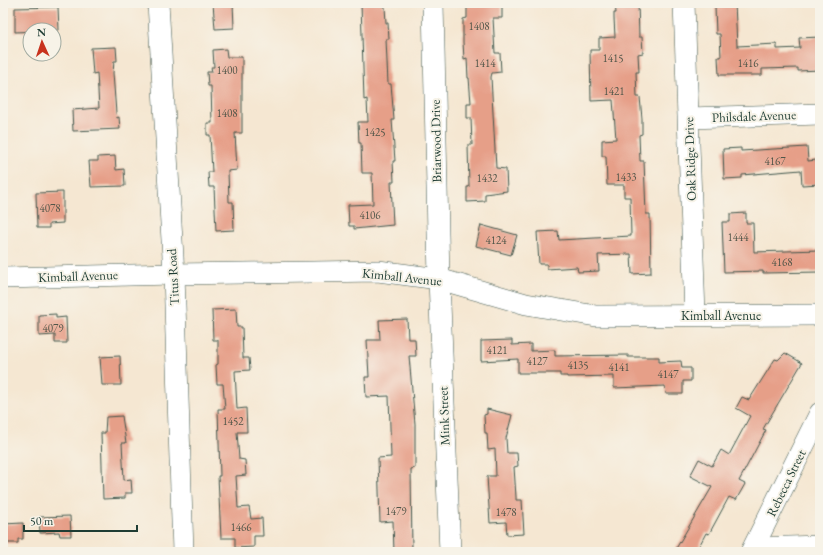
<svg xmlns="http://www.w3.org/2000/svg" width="823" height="555" font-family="'EB Garamond',serif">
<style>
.building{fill:#e69f88}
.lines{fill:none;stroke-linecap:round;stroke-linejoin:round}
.minor-casing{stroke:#3f564c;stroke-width:22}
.minor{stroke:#fff;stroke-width:21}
.labels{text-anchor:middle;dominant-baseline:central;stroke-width:4;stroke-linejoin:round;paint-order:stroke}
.number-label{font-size:11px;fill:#515649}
.street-label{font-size:13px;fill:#1f3d34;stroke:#f7f3e8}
</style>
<rect width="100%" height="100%" fill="#f7f3e8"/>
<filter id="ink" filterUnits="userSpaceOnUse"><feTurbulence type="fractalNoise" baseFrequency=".025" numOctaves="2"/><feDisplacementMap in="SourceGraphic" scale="8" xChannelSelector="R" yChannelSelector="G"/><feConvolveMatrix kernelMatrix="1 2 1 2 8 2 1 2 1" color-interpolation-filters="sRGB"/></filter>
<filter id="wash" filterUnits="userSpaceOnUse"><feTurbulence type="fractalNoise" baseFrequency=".012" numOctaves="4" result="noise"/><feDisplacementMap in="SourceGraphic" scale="16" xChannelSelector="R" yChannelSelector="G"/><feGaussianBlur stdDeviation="0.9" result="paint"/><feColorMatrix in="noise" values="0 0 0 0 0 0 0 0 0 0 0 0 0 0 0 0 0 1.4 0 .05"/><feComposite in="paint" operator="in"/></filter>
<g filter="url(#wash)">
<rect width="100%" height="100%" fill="#f5e7d2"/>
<g id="blocks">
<g class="building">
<path d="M 213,3 L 233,3 L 234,28 L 215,29 Z"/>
<path d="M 361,3 L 382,3 L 383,7 L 385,7 L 386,23 L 388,23 L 389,39 L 386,39 L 388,84 L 391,84 L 394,120 L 392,120 L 395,161 L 393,161 L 394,182 L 391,182 L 393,225 L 354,229 L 354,226 L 349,226 L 348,205 L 373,204 L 372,173 L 362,173 L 361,143 L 359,143 L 358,122 L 368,122 L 367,99 L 364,100 Z"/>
<path d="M 467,3 L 502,3 L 502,18 L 493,18 L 495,53 L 500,53 L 501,72 L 492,73 L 491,77 L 496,168 L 506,169 L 507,191 L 485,194 L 485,201 L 467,202 L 467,187 L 469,187 L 468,145 L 472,145 L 471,118 L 467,118 L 467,103 L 471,103 L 469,78 L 468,78 L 467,58 L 464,59 L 463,42 L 463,19 L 467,18 Z"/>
<path d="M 615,3 L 638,3 L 639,37 L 642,37 L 643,53 L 638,54 L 639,72 L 636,72 L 637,97 L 640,97 L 642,119 L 642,134 L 639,135 L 640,161 L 644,161 L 646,214 L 650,214 L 651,273 L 632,274 L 631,254 L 598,255 L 599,271 L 578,272 L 577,267 L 547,269 L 547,264 L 539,264 L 537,232 L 558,231 L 559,240 L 631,236 L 630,197 L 624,197 L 624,185 L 607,185 L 606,156 L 602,156 L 602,140 L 616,139 L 613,100 L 591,101 L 590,50 L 599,50 L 599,38 L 615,37 L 614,18 L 614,13 L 616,13 Z"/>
<path d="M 722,3 L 735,3 L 737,46 L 777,44 L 777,49 L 800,48 L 799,38 L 820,37 L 820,70 L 798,71 L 798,68 L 762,69 L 762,75 L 719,75 L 718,57 L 721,57 L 720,34 L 716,34 L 715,6 L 722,5 Z"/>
<path d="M 58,7 L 59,30 L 15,32 L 15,8 Z"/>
<path d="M 116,47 L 117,61 L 114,61 L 113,73 L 116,113 L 117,118 L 119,117 L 120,129 L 73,131 L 72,110 L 99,108 L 97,73 L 93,74 L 91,48 Z"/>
<path d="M 226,49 L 227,57 L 242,57 L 242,133 L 235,133 L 237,170 L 228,171 L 229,202 L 233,202 L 234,230 L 216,231 L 214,187 L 209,187 L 208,172 L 212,172 L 210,135 L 207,135 L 207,123 L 212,123 L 211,86 L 208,86 L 207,72 L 212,72 L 211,67 L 214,67 L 213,50 Z"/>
<path d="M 807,147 L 808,161 L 816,160 L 816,163 L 820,163 L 820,184 L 802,185 L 801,170 L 742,175 L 742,178 L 724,179 L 723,149 L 741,148 L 741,151 Z"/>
<path d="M 115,156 L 116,170 L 124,169 L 125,186 L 91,187 L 89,161 L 98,161 L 98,157 Z"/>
<path d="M 63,192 L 63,223 L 49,224 L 49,228 L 37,228 L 36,193 Z"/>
<path d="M 746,213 L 746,223 L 753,223 L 754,252 L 820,250 L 820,272 L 763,273 L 763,271 L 724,272 L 722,222 L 730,222 L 730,214 Z"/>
<path d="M 481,225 L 517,235 L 511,255 L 476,246 Z"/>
<path d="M 236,309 L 237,327 L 242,327 L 243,358 L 249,358 L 250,370 L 235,371 L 237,409 L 246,408 L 247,432 L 237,432 L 239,459 L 245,460 L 246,475 L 236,476 L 238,508 L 249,507 L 251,519 L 262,518 L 263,536 L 254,536 L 254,547 L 235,548 L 235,538 L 221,538 L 218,476 L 220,476 L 218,409 L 225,409 L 223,384 L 217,384 L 216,365 L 218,364 L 218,340 L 213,340 L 212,310 Z"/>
<path d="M 56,314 L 56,318 L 66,317 L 67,343 L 55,343 L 55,335 L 39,336 L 39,315 Z"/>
<path d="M 407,319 L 408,339 L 415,339 L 416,356 L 409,356 L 415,424 L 415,468 L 411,469 L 412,552 L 394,552 L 393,521 L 380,522 L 378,458 L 391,457 L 389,396 L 366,397 L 365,377 L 369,377 L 367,340 L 380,340 L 379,320 Z"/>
<path d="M 512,340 L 512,345 L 531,344 L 531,351 L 555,350 L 555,356 L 628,355 L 628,357 L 659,357 L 659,362 L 681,361 L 682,368 L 691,368 L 691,381 L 683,381 L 683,394 L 666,394 L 665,386 L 614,388 L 614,376 L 567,377 L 567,376 L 560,376 L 560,373 L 518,373 L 518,359 L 481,361 L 481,341 Z"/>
<path d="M 785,353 L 802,363 L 763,429 L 766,430 L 739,481 L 745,484 L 736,500 L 729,497 L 709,534 L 706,533 L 696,552 L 674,552 L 712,487 L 690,476 L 699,459 L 712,466 L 721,450 L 729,455 L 750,416 L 736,408 L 742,397 L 749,400 L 775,359 L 778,360 Z"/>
<path d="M 120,356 L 121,385 L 102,385 L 100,357 Z"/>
<path d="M 487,409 L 512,415 L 506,438 L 507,453 L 517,453 L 518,466 L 514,467 L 516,497 L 516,500 L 522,500 L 524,534 L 507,535 L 506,522 L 490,523 L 487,476 L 496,476 L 495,449 L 488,450 L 487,433 L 485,433 L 484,415 L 487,414 Z"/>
<path d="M 122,416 L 126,443 L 122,443 L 124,480 L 131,479 L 132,493 L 125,493 L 125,498 L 103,499 L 101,433 L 105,433 L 106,417 Z"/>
<path d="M 70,516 L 71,536 L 60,536 L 59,532 L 40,533 L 39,517 Z"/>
<path d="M 23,523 L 23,539 L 18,539 L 18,543 L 3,543 L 3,524 Z"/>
</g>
</g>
</g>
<g filter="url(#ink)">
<use href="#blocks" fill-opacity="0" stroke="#3f564c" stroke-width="1"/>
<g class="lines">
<defs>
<g id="minor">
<path d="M 158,3 L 174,274 L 183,552"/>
<path d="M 433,3 L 439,279 L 450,552"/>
<path d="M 684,3 L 695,315"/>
<path d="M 689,118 L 820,114"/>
<path d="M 3,278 L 174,274 L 378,271 L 439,279 L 526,304 L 596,316 L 820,315"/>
<path d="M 754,548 L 820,546"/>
<path d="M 751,552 L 820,413"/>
</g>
</defs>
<use href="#minor" class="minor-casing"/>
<use href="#minor" class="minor"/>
</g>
</g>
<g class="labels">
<g class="number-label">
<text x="479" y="26">1408</text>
<text x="613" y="58">1415</text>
<text x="485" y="63">1414</text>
<text x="748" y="63">1416</text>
<text x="227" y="70">1400</text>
<text x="614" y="91">1421</text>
<text x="227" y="113">1408</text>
<text x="375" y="132">1425</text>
<text x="775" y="161">4167</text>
<text x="626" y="177">1433</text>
<text x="487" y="178">1432</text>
<text x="50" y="208">4078</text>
<text x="370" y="215">4106</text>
<text x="738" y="237">1444</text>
<text x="496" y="240">4124</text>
<text x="782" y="262">4168</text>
<text x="53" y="328">4079</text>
<text x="497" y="350">4121</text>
<text x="537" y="361">4127</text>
<text x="578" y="365">4135</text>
<text x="619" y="367">4141</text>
<text x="668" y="374">4147</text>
<text x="233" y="421">1452</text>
<text x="396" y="511">1479</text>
<text x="506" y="512">1478</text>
<text x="241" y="527">1466</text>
</g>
<g class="street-label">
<text transform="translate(754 116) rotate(-2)">Philsdale Avenue</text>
<text transform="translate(436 141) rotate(-91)">Briarwood Drive</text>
<text transform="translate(690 159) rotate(-92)">Oak Ridge Drive</text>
<text transform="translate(78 276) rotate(-2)">Kimball Avenue</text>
<text transform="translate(173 277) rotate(-93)">Titus Road</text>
<text transform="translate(402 277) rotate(6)">Kimball Avenue</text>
<text x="721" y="315">Kimball Avenue</text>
<text transform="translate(444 416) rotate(-92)">Mink Street</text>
<text transform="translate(786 483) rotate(-64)">Rebecca Street</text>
</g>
</g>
<rect width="823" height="555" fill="none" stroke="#f7f3e8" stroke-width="16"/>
<g transform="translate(42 42) rotate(357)"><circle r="19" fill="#f7f3e8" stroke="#a1aaa0"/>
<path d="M0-3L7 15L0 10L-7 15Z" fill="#c8321e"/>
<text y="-6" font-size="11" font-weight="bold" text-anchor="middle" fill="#1f3d34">N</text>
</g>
<path d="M24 525v6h113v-6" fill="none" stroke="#1f3d34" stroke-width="2"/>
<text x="30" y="525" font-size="12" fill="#1f3d34" stroke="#f7f3e8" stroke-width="3" paint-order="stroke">50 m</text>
</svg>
